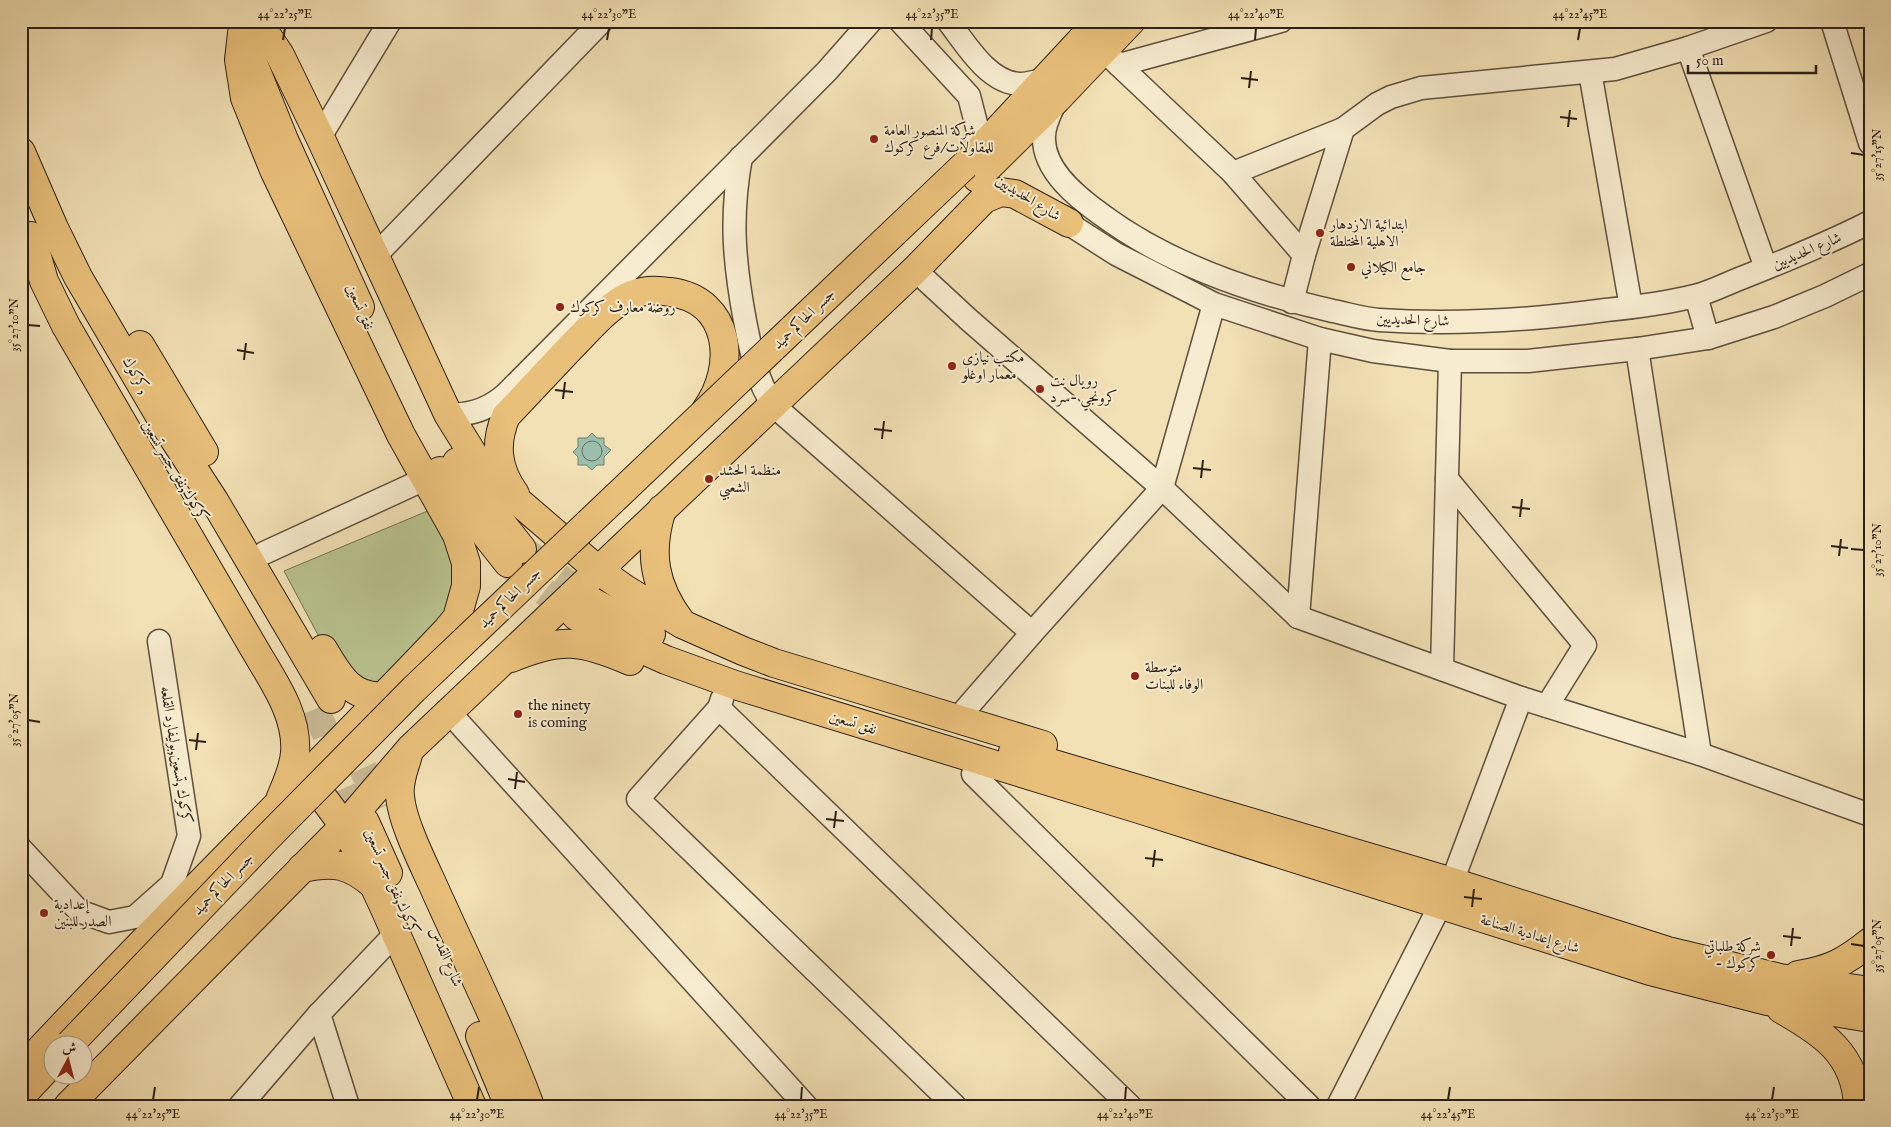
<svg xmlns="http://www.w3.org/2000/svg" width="1891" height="1127" font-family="'IM FELL English',Amiri,serif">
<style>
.green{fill:#b9c38e;stroke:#727252}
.water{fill:#9bbead;stroke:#6f7f71}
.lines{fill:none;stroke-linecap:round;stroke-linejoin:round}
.shore{stroke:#646f62;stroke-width:1}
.major-tunnel{stroke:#caba95;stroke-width:28;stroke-dasharray:28 14;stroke-linecap:butt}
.minor-casing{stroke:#5e503e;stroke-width:25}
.major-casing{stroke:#2c2017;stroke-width:30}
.minor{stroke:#f7eccf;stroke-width:22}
.major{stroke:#e9c07a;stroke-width:28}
.major-bridge-casing{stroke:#2c2017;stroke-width:30;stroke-linecap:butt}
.major-bridge{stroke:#e9c07a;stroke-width:28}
.ticks{fill:none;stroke:#2c2017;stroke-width:2}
.poi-dot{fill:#8f2418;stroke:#f7eccf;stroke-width:2}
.labels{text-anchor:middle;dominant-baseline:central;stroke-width:4;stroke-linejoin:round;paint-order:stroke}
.poi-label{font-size:15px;fill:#2c2017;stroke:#f7eccf;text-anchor:start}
.street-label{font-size:15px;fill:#2c2017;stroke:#f7eccf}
.neatline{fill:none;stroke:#2c2017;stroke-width:2}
.ticks-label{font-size:12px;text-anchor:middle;fill:#2c2017}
</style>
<rect width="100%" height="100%" fill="#f2e1b5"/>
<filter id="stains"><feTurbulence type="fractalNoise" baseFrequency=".004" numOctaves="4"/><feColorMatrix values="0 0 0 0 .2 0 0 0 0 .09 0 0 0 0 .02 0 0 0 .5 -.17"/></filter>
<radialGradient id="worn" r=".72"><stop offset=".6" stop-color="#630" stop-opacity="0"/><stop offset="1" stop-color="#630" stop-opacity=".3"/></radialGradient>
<path class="green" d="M 430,510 L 456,559 L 456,600 L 385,696 L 342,680 L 284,571 Z"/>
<path class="water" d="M 592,433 L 597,438 L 604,438 L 604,445 L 611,450 L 604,457 L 604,465 L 597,465 L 592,470 L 586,465 L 578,465 L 578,457 L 573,452 L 578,447 L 578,438 L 587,438 Z"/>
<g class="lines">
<circle class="shore" cx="592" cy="451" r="10"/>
<g class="major-tunnel">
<path d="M 525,551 L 589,600"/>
<path d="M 511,566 L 576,616"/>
<path d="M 315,709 L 365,822"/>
<path d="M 345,730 L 381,808"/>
</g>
<defs>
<g id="minor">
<path d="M 900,21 L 969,96 L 978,131 L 976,154"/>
<path d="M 948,21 C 966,44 988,83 1020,84 C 1028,84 1036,81 1044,80"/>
<path d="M 1832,21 L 1870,143"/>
<path d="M 1688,48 L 1766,268"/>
<path d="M 1103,50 L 1233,173 L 1304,255"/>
<path d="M 1119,65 L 1281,21"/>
<path d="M 1590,72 L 1631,307"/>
<path d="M 1055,103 C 1050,114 1043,126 1044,139 C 1044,171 1078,198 1102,215 C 1168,264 1253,293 1333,311 C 1348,314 1364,319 1379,320 C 1454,325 1532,320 1606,310 C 1636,307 1666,303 1695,296 C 1711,292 1728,283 1744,277 C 1787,260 1829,243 1870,222"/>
<path d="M 320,137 L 390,21"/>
<path d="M 741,157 C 730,217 734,262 745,321 C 751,351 756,379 773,405 L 1032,633"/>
<path d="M 1233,173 L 1343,129"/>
<path d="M 1055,215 L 1116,254 L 1214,304 L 1320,339 L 1373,351 L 1450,361 L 1528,361 L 1637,349 L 1708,338 L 1774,317 L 1825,296 L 1870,274"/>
<path d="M 375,256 L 602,21"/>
<path d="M 915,270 L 968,319 L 1162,488 L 1298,617 L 1521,698 L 1700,754 L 1870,815"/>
<path d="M 1696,296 L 1708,338"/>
<path d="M 1292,302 L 1304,255 L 1343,129 L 1377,104 L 1391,97 L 1421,88 L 1615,69 L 1688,48 L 1766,21"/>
<path d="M 1637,349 L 1700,754"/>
<path d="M 448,414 C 471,416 489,409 506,394 L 827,71 L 871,21"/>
<path d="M 1447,479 L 1585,645 L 1547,706"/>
<path d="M 264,553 L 425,479"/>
<path d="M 1298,617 L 1320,339"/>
<path d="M 1442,669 L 1450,361"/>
<path d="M 722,699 L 719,708 L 638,799 L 955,1106"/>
<path d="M 719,708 L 1130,1106"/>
<path d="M 449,712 L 806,1106"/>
<path d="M 958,718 L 1032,633 L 1162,488 L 1214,304"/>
<path d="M 973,774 L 1309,1106"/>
<path d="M 21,849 L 79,911 L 109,922 L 135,917 L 172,884 L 189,836 L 159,641"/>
<path d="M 319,1014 L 348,1106"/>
<path d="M 240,1106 L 319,1014 L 396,933"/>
<path d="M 1338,1106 L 1452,882 L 1521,698"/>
</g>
<g id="major">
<path d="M 258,22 L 280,55 L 320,137 L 448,414 L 484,472 L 598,570 L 625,589 L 682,624 L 743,651 L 774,663 L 1043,745"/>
<path d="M 249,53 L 284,140 L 360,307"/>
<path d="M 21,152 L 54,228 L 78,277 L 165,425 L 215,502 L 331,699"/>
<path d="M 969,161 L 1099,21"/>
<path d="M 977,178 L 1057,99 L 1131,21"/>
<path d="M 31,236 L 44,281 L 66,326 L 255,650 C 273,681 298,715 295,753 C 294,768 287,783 281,797"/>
<path d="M 140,345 L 204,452"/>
<path d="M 457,462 L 469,482 L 522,549"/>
<path d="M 440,471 L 452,492 L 508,563"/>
<path d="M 515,494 C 497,469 494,444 506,416 C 529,392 551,368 574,344 C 589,329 612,302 632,295 C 643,290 658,290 670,292 C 732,300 737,367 706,410"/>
<path d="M 662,509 C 648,553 654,586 681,622"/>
<path d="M 589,600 L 651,634"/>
<path d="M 576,616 L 621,640 L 666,660 L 735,685 L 1139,809 L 1650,971 L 1767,1001 L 1870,1018"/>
<path d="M 323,649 C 338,674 351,700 385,696"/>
<path d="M 511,658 C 561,637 582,640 630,661"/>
<path d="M 1013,752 L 1452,882 L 1668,951 L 1780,978 L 1870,991"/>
<path d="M 408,755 C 404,769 398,782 400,796 C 402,823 425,867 436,892 C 468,963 503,1033 530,1106"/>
<path d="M 302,769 L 344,826 L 360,855 L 385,909 L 472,1106"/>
<path d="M 365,822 L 388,873"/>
<path d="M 302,868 C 335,861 349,864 374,885"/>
<path d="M 1798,975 C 1830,970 1845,962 1870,942"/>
<path d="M 1781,1009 C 1822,1032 1856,1054 1858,1106"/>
<path d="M 480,1036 L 509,1106"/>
<path d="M 21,1070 C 160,920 307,778 447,630 L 457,618 L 466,586 L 466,563 L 457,535 L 401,435 L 274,170 L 245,98 L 239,60 L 242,33"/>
<path d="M 21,1096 L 52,1063"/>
<path d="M 68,1106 L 344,826 L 410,749 L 915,270 L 984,199 L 1001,192 L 1015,194 L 1069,223"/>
</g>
</defs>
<use href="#minor" class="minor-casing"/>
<use href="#major" class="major-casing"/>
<use href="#minor" class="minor"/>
<use href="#major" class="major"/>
<defs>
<path id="major-bridge" d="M 70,1044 L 265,840 L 414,689 L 965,165"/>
</defs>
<use href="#major-bridge" class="major-bridge-casing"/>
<use href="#major-bridge" class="major-bridge"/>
</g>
<path class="ticks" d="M 283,40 L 285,28M 607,40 L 609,28M 931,40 L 932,28M 1255,40 L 1256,28M 1578,40 L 1580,28M 1241,78 L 1258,80M 1249,88 L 1251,71M 1560,117 L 1577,119M 1568,127 L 1570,110M 1851,153 L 1864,155M 28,325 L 40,326M 237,350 L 254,353M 244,360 L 246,343M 555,390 L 573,392M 563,399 L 565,382M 874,429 L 892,431M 882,439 L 884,421M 1193,468 L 1211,470M 1201,478 L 1203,460M 1512,507 L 1530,509M 1520,517 L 1522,499M 1831,546 L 1848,548M 1851,549 L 1864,550M 1839,556 L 1841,539M 28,720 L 40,722M 189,740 L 206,742M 196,750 L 198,733M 508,779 L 525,782M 515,789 L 517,772M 826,819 L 844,821M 834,828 L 836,811M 1145,858 L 1163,860M 1153,867 L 1155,850M 1464,897 L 1482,899M 1472,907 L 1474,889M 1783,936 L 1801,938M 1851,944 L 1864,946M 1791,946 L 1793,928M 153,1100 L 155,1087M 477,1100 L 479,1087M 801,1100 L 802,1087M 1125,1100 L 1126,1087M 1448,1100 L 1450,1087M 1772,1100 L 1774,1087"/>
<g class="poi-dot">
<circle cx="874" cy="139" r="5"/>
<circle cx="1320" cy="233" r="5"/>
<circle cx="1351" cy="267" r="5"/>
<circle cx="560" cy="307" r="5"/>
<circle cx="952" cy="366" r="5"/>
<circle cx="1040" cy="389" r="5"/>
<circle cx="709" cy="479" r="5"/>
<circle cx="1135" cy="676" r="5"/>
<circle cx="518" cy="714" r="5"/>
<circle cx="44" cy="913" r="5"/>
<circle cx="1771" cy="955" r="5"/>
</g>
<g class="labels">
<g class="poi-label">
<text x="884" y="130">شركة المنصور العامة<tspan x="884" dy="17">للمقاولات/فرع كركوك</tspan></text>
<text x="1330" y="224">ابتدائية الازدهار<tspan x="1330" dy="17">الاهلية المختلطة</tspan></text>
<text x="1361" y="267">جامع الكيلاني</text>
<text x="570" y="307">روضة معارف كركوك</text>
<text x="962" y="357">مكتب نيازي<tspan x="962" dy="17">معمار اوغلو</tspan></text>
<text x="1050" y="380">رويال نت<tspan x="1050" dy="17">كرونجي -سرد</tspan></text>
<text x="719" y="470">منظمة الحشد<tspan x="719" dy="17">الشعبي</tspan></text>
<text x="1145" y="667">متوسطة<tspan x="1145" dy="17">الوفاء للبنات</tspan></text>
<text x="528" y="705">the ninety<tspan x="528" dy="17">is coming</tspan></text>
<text x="54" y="904">إعدادية<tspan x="54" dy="17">الصدر للبنين</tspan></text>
<text x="1761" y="946" text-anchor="end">شركة طلباتي<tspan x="1761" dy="17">- كركوك</tspan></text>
</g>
<g class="street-label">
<text transform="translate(1028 198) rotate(32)">شارع الحديديين</text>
<text transform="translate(1807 251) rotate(-23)">شارع الحديديين</text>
<text transform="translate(360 307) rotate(66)">نفق تسعين</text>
<text transform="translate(804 319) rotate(-44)">جسر الحاكم حميد</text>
<text transform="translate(1413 320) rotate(2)">شارع الحديديين</text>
<text transform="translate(136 375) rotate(60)">كركوك,</text>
<text transform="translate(175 471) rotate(59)">كركوك,نفق جسر تسعين</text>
<text transform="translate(510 598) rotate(-44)">جسر الحاكم حميد</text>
<text transform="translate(853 723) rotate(17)">نفق تسعين</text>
<text transform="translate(176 755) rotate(81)">كركوك ,تسعين,بوليفارد القلعه</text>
<text transform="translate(392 882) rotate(66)">كركوك,نفق جسر تسعين</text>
<text transform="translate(223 884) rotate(-46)">جسر الحاكم حميد</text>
<text transform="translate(1530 934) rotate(17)">شارع إعدادية الصناعة</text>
<text transform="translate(446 957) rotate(67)">شارع القدس</text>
</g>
</g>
<rect width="1891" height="1127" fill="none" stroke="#f2e1b5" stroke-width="55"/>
<g transform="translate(68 1060) rotate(7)"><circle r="24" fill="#f7eccf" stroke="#a69a85"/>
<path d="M0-4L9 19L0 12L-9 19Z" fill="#8f2418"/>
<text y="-8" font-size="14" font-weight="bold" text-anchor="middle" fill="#2c2017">ش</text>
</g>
<path d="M1688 65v8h128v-8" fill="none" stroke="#2c2017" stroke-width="2.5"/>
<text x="1696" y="65" font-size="15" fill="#2c2017" stroke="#f7eccf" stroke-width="4" paint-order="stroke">50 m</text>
<rect x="28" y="28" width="1836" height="1072" class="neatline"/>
<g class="ticks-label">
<text x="285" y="18">44°22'25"E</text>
<text x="609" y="18">44°22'30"E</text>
<text x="932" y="18">44°22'35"E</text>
<text x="1256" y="18">44°22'40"E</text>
<text x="1580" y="18">44°22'45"E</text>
<text transform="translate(1877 155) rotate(-90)" y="4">35°27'15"N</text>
<text transform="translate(14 325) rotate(-90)" y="4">35°27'10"N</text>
<text transform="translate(1877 550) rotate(-90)" y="4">35°27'10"N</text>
<text transform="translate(14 720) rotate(-90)" y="4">35°27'05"N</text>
<text transform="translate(1877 946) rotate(-90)" y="4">35°27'05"N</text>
<text x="153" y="1118">44°22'25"E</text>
<text x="477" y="1118">44°22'30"E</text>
<text x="801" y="1118">44°22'35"E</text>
<text x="1125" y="1118">44°22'40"E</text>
<text x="1448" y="1118">44°22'45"E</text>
<text x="1772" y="1118">44°22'50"E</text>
</g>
<rect width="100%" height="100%" filter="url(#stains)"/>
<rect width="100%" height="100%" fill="url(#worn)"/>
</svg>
